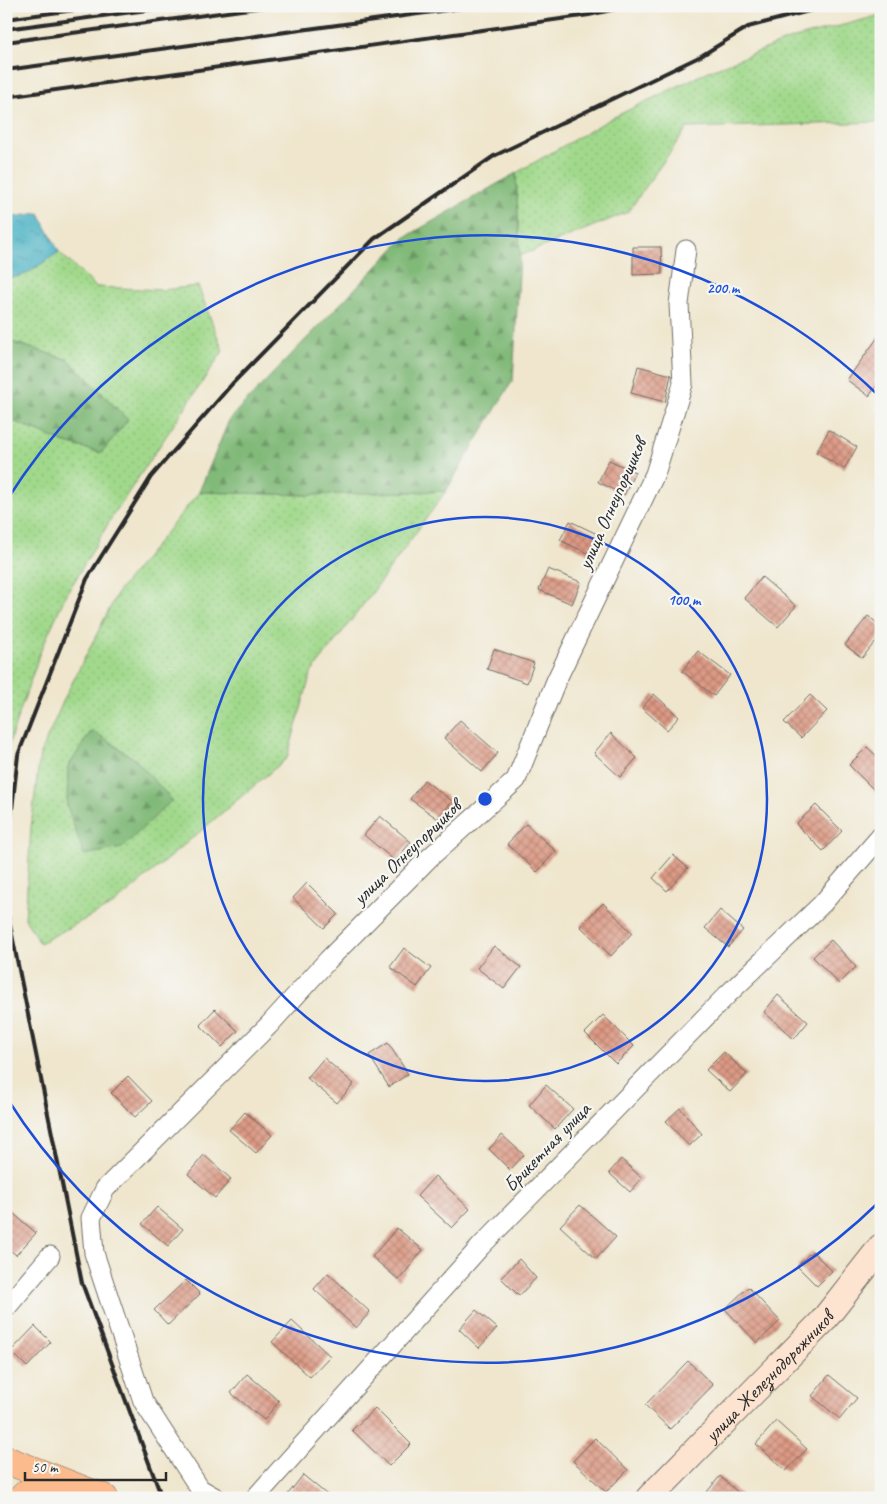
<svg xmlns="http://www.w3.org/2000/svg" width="887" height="1504" font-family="Caveat,sans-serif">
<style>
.grass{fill:url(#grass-dots);stroke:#66825c;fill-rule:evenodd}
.forest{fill:url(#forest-firs);stroke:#567252}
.water{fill:url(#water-ripples);stroke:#386e78}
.building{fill:url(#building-cross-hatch)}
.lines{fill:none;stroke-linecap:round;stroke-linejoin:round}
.street-casing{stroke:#706c64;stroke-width:21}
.secondary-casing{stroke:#706c64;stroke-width:28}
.primary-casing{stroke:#706c64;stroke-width:29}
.street{stroke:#fff;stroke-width:19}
.secondary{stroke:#fde4d1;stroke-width:26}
.primary{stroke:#fbbb8c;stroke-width:28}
.rail{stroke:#2b2b2b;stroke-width:4}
.ring{fill:none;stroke:#1d4ed8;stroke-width:2.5}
.labels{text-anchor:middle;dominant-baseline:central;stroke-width:4.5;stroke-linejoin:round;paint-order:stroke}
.street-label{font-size:20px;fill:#2b2b2b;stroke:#f6f6f2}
.centre{fill:#1d4ed8;stroke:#f6f6f2;stroke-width:2.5}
.ring-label{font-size:15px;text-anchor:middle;font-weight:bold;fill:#1d4ed8;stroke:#f6f6f2;stroke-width:4.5;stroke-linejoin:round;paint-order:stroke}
</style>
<defs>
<pattern id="grass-dots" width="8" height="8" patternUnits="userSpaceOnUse" patternTransform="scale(1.25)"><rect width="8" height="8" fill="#a1d98c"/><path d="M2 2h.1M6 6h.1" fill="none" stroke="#8bba79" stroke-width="1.8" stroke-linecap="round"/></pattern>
<pattern id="forest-firs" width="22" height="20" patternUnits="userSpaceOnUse" patternTransform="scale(1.25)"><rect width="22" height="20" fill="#80b978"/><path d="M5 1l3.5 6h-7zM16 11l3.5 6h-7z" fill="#699763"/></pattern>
<pattern id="water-ripples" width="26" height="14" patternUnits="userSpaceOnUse" patternTransform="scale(1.25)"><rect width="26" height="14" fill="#46b1c4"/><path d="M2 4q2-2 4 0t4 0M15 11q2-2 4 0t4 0" fill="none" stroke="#3b909f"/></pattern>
<pattern id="building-cross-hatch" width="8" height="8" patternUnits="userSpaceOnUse" patternTransform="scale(1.25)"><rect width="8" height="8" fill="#dd9a85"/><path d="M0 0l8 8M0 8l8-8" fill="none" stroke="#b37e6d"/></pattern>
</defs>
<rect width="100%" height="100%" fill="#f6f6f2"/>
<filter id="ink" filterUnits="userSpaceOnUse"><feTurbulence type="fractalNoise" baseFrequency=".02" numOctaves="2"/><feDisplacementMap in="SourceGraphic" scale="10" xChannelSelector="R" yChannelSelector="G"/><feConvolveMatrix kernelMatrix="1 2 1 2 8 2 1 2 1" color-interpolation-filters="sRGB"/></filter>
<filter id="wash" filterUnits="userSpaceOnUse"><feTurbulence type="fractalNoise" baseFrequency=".0096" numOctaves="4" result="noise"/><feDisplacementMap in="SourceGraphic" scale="20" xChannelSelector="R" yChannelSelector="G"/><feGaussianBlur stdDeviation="1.12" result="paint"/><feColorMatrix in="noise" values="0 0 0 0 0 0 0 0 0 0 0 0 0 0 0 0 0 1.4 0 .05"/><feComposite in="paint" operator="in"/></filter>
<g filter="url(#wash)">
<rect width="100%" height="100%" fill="#efe6cd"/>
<g class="grass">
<path d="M 881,15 L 881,122 L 687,128 L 628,212 L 520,256 L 516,173 L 612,118 L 711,70 L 791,39 Z"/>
<path d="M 59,252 L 96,287 L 162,290 L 198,286 L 223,351 L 112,517 L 64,599 L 41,650 L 6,752 L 6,705 L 10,695 L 6,683 L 6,418 L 63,442 L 101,453 L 69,360 L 6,340 L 6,279 L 26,274 Z"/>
<path d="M 446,491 L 372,593 L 311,673 L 287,758 L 114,904 L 40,943 L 25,919 L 31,827 L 40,754 L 66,695 L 118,592 L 199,492 L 308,495 ZM 92,730 L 136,760 L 67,806 L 68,767 Z"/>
</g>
<g class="forest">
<path d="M 516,173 L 520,256 L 513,380 L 446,491 L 308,495 L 199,492 L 230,418 L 404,238 Z"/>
<path d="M 6,340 L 69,360 L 128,420 L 101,453 L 63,442 L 6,418 Z"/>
<path d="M 92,730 L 136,760 L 172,800 L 122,848 L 84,855 L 67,806 L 68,767 Z"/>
</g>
<path class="water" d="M 39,213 L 59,252 L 26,274 L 6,279 L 6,218 Z"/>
<g id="blocks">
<g class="building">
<path d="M 633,247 L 661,247 L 662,274 L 633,275 Z"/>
<path d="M 881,333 L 881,380 L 869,396 L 847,380 Z"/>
<path d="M 638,366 L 671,375 L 665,402 L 631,393 Z"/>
<path d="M 829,430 L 857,447 L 844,469 L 816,452 Z"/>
<path d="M 609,460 L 635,472 L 624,495 L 598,482 Z"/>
<path d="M 570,521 L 599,535 L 589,554 L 560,540 Z"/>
<path d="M 548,569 L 581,582 L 572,604 L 539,590 Z"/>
<path d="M 762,577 L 796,606 L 778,627 L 744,598 Z"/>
<path d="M 868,616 L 881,626 L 881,635 L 862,658 L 845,645 Z"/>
<path d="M 494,649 L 534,663 L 527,683 L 487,669 Z"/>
<path d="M 698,651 L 730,675 L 714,696 L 682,671 Z"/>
<path d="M 654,694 L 679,717 L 667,730 L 642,708 Z"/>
<path d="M 810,695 L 827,711 L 801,738 L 784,722 Z"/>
<path d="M 460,720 L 498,753 L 482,772 L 444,738 Z"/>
<path d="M 611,733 L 637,758 L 620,777 L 594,753 Z"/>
<path d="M 867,747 L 881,760 L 881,797 L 849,765 Z"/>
<path d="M 424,780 L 452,801 L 438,819 L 410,799 Z"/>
<path d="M 816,805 L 842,831 L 823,851 L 796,824 Z"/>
<path d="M 380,816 L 411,842 L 395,861 L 364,835 Z"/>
<path d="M 526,824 L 556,851 L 537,872 L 507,844 Z"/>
<path d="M 673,855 L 688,868 L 667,891 L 653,878 Z"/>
<path d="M 307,883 L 338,914 L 324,928 L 293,898 Z"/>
<path d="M 603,903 L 632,933 L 611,956 L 580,926 Z"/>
<path d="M 720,910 L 743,930 L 728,947 L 705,928 Z"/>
<path d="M 831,940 L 856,967 L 839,984 L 813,957 Z"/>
<path d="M 494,946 L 521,967 L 504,989 L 477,968 Z"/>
<path d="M 404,948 L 431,968 L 417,987 L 390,967 Z"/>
<path d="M 778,995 L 808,1022 L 794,1039 L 764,1012 Z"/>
<path d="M 215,1009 L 238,1031 L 222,1047 L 200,1025 Z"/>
<path d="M 603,1015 L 634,1046 L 616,1064 L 585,1033 Z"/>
<path d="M 388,1043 L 408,1074 L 389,1087 L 369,1055 Z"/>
<path d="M 724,1052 L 747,1074 L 730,1092 L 706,1070 Z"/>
<path d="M 324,1058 L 354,1084 L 337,1103 L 307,1078 Z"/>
<path d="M 128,1076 L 152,1101 L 135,1117 L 111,1093 Z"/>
<path d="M 546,1085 L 573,1109 L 555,1129 L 529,1105 Z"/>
<path d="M 680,1108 L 702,1134 L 689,1146 L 666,1121 Z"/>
<path d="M 245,1112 L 272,1135 L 256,1153 L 229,1130 Z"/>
<path d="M 502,1135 L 524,1155 L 510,1170 L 489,1149 Z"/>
<path d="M 204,1155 L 231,1179 L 215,1198 L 188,1174 Z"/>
<path d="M 621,1159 L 642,1178 L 630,1192 L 609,1173 Z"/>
<path d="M 435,1176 L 470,1209 L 452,1228 L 417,1196 Z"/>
<path d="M 580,1205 L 616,1237 L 596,1259 L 560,1226 Z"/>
<path d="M 6,1207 L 36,1233 L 16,1255 L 6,1247 Z"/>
<path d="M 157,1207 L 183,1229 L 168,1246 L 142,1224 Z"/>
<path d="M 397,1228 L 423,1250 L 399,1280 L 372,1257 Z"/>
<path d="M 812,1251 L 832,1271 L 817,1286 L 797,1266 Z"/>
<path d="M 519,1259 L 536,1278 L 519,1296 L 501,1278 Z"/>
<path d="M 328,1273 L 370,1312 L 356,1328 L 314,1289 Z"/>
<path d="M 186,1280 L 200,1294 L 168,1325 L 154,1310 Z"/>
<path d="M 748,1287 L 780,1321 L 757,1343 L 725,1309 Z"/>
<path d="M 476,1310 L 497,1328 L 479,1348 L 459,1329 Z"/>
<path d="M 292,1321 L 330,1356 L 310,1377 L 272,1342 Z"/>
<path d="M 35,1326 L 51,1342 L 27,1367 L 11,1351 Z"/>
<path d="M 688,1361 L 713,1385 L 670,1429 L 645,1405 Z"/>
<path d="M 247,1374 L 279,1401 L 264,1420 L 231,1393 Z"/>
<path d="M 829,1375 L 857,1398 L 840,1419 L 812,1396 Z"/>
<path d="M 375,1408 L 411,1444 L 389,1466 L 352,1430 Z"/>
<path d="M 776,1421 L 807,1449 L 786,1471 L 756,1444 Z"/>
<path d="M 595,1438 L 628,1470 L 606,1492 L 573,1461 Z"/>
<path d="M 303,1475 L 331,1498 L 285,1498 Z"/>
<path d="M 720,1476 L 744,1498 L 702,1498 Z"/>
</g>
</g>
</g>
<g filter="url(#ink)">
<use href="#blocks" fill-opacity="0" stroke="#706c64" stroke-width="1"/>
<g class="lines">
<defs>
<g id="street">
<path d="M 6,1308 L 50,1256"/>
<path d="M 216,1498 L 200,1489 L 143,1401 L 94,1253 L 91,1218 L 105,1189 L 269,1025 L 328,960 L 428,859 L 516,780 L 556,681 L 655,474 L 683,384 L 679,304 L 686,250"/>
<path d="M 255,1498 L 481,1246 L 727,995 L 822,904 L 881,836"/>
</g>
<g id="secondary">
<path id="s1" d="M 649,1498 L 822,1322 L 881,1247"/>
</g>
<g id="primary">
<path d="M 6,1460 L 104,1498"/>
<path d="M 22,1498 C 34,1485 51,1486 68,1485"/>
</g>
</defs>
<use href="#street" class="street-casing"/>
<use href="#secondary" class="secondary-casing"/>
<use href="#primary" class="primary-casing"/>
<use href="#street" class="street"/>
<use href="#secondary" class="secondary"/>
<use href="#primary" class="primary"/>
<g class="rail">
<path d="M 6,19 L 105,6"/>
<path d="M 6,29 L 177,6"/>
<path d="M 6,42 L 272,6"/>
<path d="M 6,70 L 477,6"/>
<path d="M 6,97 L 589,15 L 629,6"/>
<path d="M 6,864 L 18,755 L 87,579 L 151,477 L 232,384 L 374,239 L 494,156 L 701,56 L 748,27 L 828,6"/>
<path d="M 6,905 L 82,1283 L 162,1498"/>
</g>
</g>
</g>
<g class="ring">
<circle cx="485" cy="799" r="282"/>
<path d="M880 1201A564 564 0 0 1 7 1098M7 500A564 564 0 0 1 880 397"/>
</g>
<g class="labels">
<g class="street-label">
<text transform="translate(612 504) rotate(-66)">улица Огнеупорщиков</text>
<text transform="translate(407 852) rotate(-44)">улица Огнеупорщиков</text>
<text transform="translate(547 1147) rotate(-46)">Брикетная улица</text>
<text stroke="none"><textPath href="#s1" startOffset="171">улица Железнодорожников</textPath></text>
</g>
</g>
<circle cx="485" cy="799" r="8" class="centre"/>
<g class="ring-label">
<text x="723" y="293">200 m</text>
<text x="684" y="605">100 m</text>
</g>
<rect width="887" height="1504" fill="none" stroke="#f6f6f2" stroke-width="25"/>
<path d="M25 1472v8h141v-8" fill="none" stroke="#2b2b2b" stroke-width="2.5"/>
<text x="32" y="1472" font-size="15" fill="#2b2b2b" stroke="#f6f6f2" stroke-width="4" paint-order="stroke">50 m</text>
</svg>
